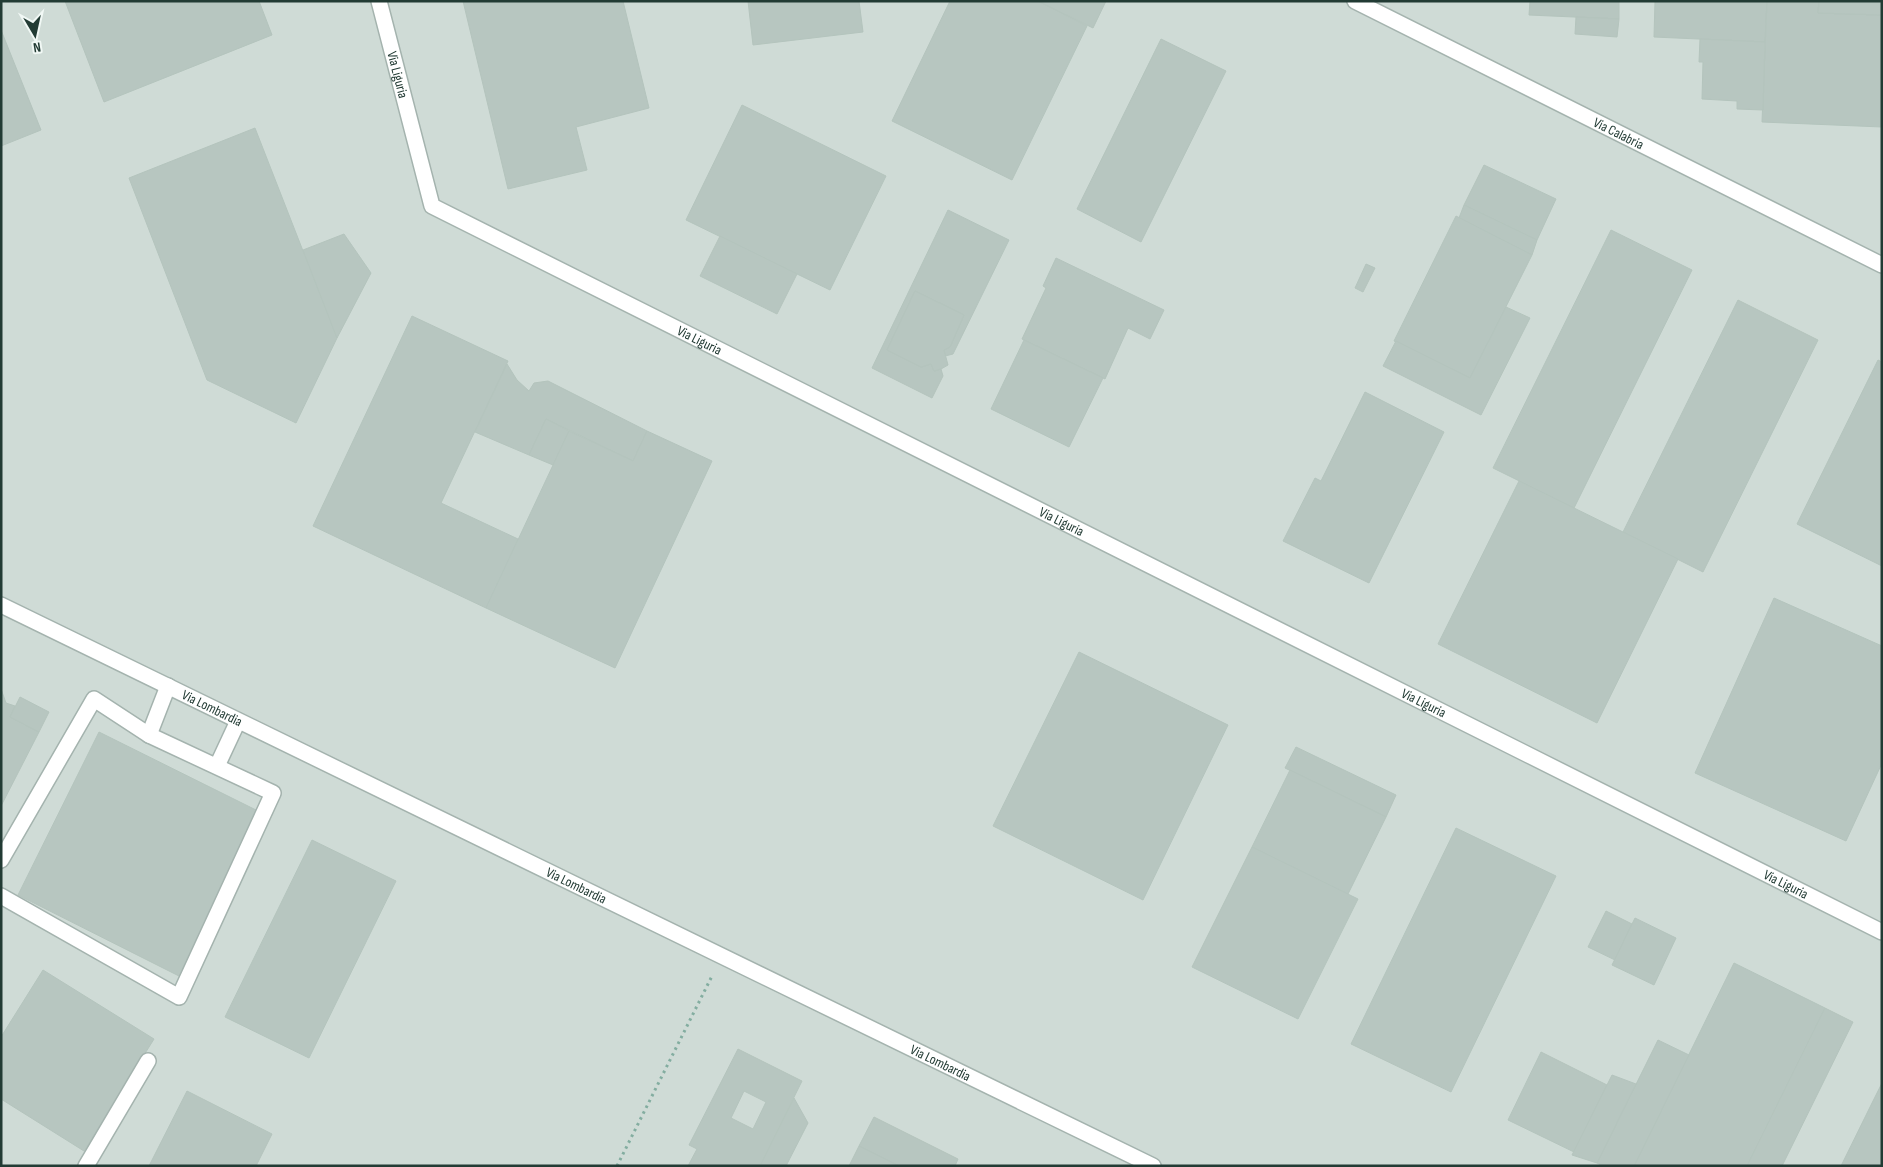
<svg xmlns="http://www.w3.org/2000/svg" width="1883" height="1167" font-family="'Sofia Sans Condensed',sans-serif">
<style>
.built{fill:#cfdbd6}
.building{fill:#b7c6c0;stroke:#b4c4bd;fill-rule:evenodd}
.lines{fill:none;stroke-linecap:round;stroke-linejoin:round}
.lane-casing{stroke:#a4b3ae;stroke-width:18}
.street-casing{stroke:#a4b3ae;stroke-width:18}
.path{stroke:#83ada0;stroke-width:3;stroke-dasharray:2.5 4;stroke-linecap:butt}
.lane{stroke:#fff;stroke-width:15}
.street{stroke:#fff;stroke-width:15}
.labels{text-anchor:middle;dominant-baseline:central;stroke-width:4;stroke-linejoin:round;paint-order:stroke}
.street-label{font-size:14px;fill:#223b34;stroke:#f1f8f5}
</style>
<rect width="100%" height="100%" fill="#e1ebe7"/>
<rect class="built" x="1" y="1" width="1881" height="1165"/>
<g class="building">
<path d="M 65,1 L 259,1 L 272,35 L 104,102 Z"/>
<path d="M 463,1 L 623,1 L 649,108 L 576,127 L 587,170 L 508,189 Z"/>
<path d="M 748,1 L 859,1 L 863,32 L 753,45 Z"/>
<path d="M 950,1 L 1038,1 L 1087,26 L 1012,180 L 892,121 Z"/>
<path d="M 1038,1 L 1106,1 L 1093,28 Z"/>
<path d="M 1530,1 L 1619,1 L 1619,19 L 1529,15 Z"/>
<path d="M 1655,1 L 1767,1 L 1765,42 L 1654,37 Z"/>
<path d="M 1767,1 L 1819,1 L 1818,13 L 1882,15 L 1882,127 L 1762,122 Z"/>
<path d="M 1819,1 L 1882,1 L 1882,15 L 1818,13 Z"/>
<path d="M 1576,17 L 1619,19 L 1617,37 L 1575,34 Z"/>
<path d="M 1,30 L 41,130 L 1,146 Z"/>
<path d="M 1161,39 L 1226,71 L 1141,242 L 1077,209 Z"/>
<path d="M 1700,39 L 1765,42 L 1763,110 L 1737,109 L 1737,101 L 1702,99 L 1703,62 L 1699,62 Z"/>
<path d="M 742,105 L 886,176 L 830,290 L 686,220 Z"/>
<path d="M 255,128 L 337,338 L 296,423 L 207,380 L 129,178 Z"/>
<path d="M 1484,165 L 1556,199 L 1537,240 L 1464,205 Z"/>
<path d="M 1464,205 L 1537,240 L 1532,255 L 1459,218 Z"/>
<path d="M 948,210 L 1009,240 L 953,354 L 945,356 L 944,350 L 950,347 L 964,315 L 915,291 L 887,350 L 921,367 L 931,364 L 934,371 L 941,369 L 943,376 L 932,398 L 872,368 Z"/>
<path d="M 1456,216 L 1532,255 L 1470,378 L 1394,341 Z"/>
<path d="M 1611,230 L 1692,270 L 1574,508 L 1493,468 Z"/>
<path d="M 344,234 L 371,273 L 337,338 L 303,250 Z"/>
<path d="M 720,236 L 797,274 L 777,314 L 700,276 Z"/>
<path d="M 1056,258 L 1164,310 L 1150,339 L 1128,328 L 1105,379 L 1022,339 L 1046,288 L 1043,286 Z"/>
<path d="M 1366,264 L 1375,268 L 1363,292 L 1355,288 Z"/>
<path d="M 915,291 L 964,315 L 950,347 L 944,350 L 948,365 L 941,369 L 934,371 L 931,364 L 921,367 L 887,350 Z"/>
<path d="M 1738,300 L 1818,340 L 1703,572 L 1623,532 Z"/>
<path d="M 1506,307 L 1530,318 L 1481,415 L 1383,366 L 1396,341 L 1470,378 Z"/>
<path d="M 412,316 L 508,361 L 441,503 L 518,539 L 486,608 L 313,526 Z"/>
<path d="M 1024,340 L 1103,378 L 1069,447 L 991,409 Z"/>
<path d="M 1878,360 L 1882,362 L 1882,566 L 1797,524 Z"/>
<path d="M 507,364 L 517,380 L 529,391 L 534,383 L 548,381 L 647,431 L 633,461 L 546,419 L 529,455 L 475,432 Z"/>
<path d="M 1365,392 L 1444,432 L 1369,583 L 1283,541 L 1315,478 L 1321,481 Z"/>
<path d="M 546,419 L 569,431 L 553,465 L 529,455 Z"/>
<path d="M 569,431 L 633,461 L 647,431 L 712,461 L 615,668 L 486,608 Z"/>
<path d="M 1519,481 L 1678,559 L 1597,723 L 1438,644 Z"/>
<path d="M 1774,598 L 1882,646 L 1882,763 L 1846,841 L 1695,773 Z"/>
<path d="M 1079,652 L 1228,725 L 1143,900 L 993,826 Z"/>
<path d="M 1,689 L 6,703 L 15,706 L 10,717 L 39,732 L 1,806 Z"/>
<path d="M 20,697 L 49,712 L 39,732 L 10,717 Z"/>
<path d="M 99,732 L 262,813 L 181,977 L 18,895 Z"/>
<path d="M 1296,747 L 1396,795 L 1386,817 L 1285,768 Z"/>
<path d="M 1290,770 L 1386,817 L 1348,894 L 1252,847 Z"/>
<path d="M 1456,828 L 1556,876 L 1451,1092 L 1351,1044 Z"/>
<path d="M 312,840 L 396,881 L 309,1058 L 225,1017 Z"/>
<path d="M 1252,847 L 1358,899 L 1298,1019 L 1192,967 Z"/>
<path d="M 1606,911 L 1632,924 L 1615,960 L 1588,947 Z"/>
<path d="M 1635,918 L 1676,938 L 1654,985 L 1612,965 Z"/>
<path d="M 1734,963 L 1825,1008 L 1747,1166 L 1634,1166 Z"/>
<path d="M 43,970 L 154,1039 L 84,1151 L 1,1099 L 1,1037 Z"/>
<path d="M 1825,1008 L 1853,1022 L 1782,1166 L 1747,1166 Z"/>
<path d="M 1658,1040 L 1689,1055 L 1634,1166 L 1603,1166 L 1597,1163 Z"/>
<path d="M 738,1049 L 802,1081 L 760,1166 L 688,1166 L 697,1149 L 689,1145 ZM 744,1091 L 766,1102 L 753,1129 L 731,1118 Z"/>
<path d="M 1541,1052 L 1607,1085 L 1574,1152 L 1508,1120 Z"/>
<path d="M 1612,1075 L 1636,1084 L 1597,1163 L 1572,1155 Z"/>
<path d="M 1882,1083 L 1882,1166 L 1841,1166 L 1873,1101 Z"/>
<path d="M 187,1091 L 272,1134 L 256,1166 L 149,1166 Z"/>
<path d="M 794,1098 L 808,1123 L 786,1166 L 760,1166 Z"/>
<path d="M 874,1117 L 958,1159 L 955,1166 L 899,1166 L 859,1146 Z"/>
<path d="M 859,1146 L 899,1166 L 849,1166 Z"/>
</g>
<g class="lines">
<defs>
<g id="lane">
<path d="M 149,735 L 168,686"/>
<path d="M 217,766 L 238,721"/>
<path d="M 1,860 L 94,699 L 149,735 L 273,793 L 179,997 L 1,896"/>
<path d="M 86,1166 L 148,1061"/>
</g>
<g id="street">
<path id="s1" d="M 379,1 L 432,206 L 1882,932"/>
<path id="s2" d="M 1355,1 L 1882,265"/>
<path id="s3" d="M 1,605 L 1153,1166"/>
</g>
</defs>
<use href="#lane" class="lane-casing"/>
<use href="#street" class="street-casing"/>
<path class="path" d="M 617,1166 L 712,976"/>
<use href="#lane" class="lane"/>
<use href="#street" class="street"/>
</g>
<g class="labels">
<g class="street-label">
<text stroke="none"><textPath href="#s1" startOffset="76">Via Liguria</textPath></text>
<text stroke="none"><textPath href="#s2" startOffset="295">Via Calabria</textPath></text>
<text stroke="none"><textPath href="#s1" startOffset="511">Via Liguria</textPath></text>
<text stroke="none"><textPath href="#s1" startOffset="916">Via Liguria</textPath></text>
<text stroke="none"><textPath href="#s1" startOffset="1321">Via Liguria</textPath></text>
<text stroke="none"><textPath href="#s3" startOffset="235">Via Lombardia</textPath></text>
<text stroke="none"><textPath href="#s1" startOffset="1726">Via Liguria</textPath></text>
<text stroke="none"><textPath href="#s3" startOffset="640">Via Lombardia</textPath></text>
<text stroke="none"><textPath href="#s3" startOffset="1045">Via Lombardia</textPath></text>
</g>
</g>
<rect width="1883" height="1167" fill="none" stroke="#223b34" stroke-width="5"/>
<g transform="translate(35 35) rotate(171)" stroke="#f1f8f5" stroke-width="4" paint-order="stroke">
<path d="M0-4L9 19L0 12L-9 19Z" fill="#223b34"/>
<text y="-8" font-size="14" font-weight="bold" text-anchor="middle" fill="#223b34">N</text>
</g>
</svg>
